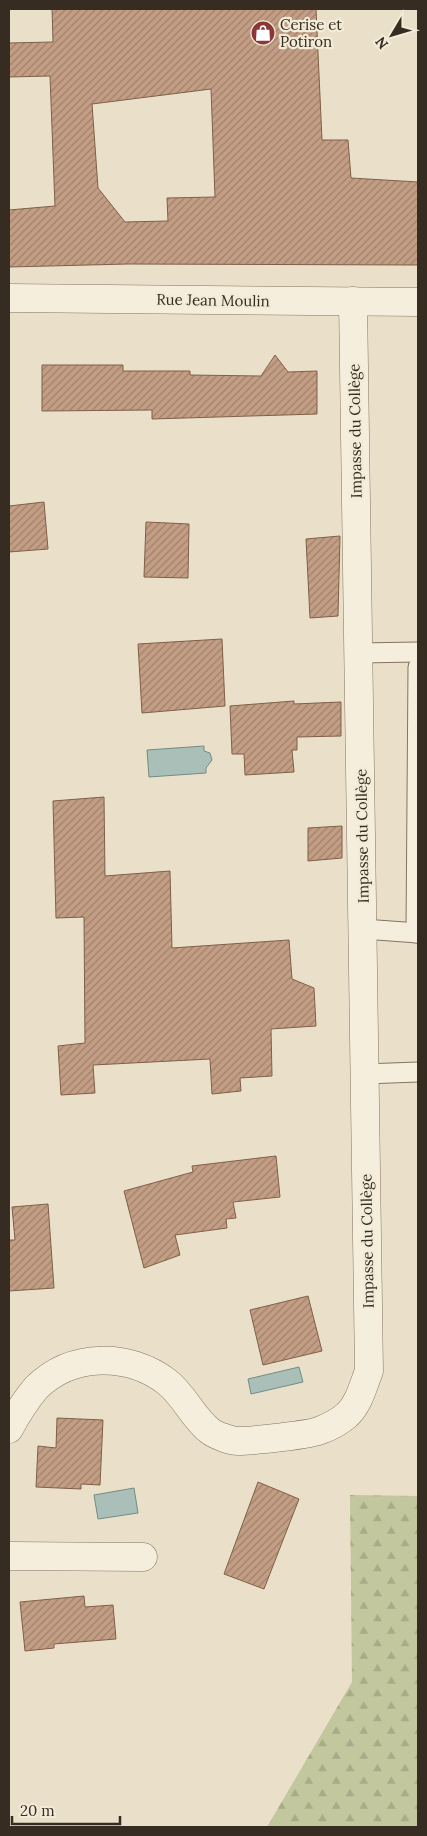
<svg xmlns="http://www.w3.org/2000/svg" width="427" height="1836" font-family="Lora,serif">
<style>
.forest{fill:url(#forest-firs)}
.water{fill:#a9bfb8;stroke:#718c85}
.building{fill:url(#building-hatch);stroke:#805f48;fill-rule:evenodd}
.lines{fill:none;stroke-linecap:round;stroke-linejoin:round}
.lane-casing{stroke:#847360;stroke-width:21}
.street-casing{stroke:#847360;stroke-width:29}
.lane{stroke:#f5eedc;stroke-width:19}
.street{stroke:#f5eedc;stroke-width:28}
.labels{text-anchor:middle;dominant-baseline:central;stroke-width:4.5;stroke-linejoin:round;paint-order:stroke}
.poi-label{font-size:15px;fill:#362c22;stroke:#f2ebd8;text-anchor:start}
.street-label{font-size:15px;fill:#362c22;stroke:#f2ebd8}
</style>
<defs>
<pattern id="forest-firs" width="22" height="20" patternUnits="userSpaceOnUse" patternTransform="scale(1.25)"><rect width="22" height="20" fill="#c2c79e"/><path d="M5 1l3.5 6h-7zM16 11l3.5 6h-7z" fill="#a7ab88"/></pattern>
<pattern id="building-hatch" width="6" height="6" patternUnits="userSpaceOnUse" patternTransform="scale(1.25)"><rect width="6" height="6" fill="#c39e84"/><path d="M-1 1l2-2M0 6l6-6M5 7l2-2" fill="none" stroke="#9f816c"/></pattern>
</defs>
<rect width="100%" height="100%" fill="#eae0c9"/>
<path class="forest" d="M 350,1495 L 418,1496 L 418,1827 L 267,1827 L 352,1682 Z"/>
<g class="water">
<path d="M 204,746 L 204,751 L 210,753 L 212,760 L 206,768 L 206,773 L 149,777 L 147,750 Z"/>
<path d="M 299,1367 L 303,1382 L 251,1394 L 248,1379 Z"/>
<path d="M 134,1488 L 138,1513 L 98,1519 L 94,1495 Z"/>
</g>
<g class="building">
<path d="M 52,9 L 316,9 L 322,140 L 348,140 L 351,178 L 418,182 L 418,265 L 128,264 L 9,267 L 9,210 L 55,206 L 50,76 L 9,77 L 9,43 L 53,42 ZM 211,89 L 215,197 L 167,198 L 168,221 L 125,222 L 98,188 L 92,104 Z"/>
<path d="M 275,355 L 288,372 L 317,371 L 317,414 L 152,419 L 152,410 L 42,411 L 42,365 L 123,365 L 123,371 L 190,371 L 190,375 L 261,376 Z"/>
<path d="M 44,502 L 48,549 L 9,552 L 9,506 Z"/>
<path d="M 146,522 L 189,524 L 188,578 L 144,577 Z"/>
<path d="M 340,536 L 338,616 L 310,618 L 306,539 Z"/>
<path d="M 222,639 L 225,706 L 142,713 L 138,644 Z"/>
<path d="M 294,701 L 294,704 L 341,702 L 341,736 L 297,737 L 297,750 L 292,750 L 294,772 L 245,775 L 244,754 L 232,754 L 230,706 Z"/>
<path d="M 104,797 L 105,876 L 170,871 L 172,948 L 289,940 L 292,979 L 314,988 L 316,1026 L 271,1029 L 272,1076 L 240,1078 L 241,1091 L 212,1094 L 210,1059 L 93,1065 L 95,1093 L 61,1095 L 58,1046 L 85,1043 L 84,917 L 56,918 L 53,801 Z"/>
<path d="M 342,826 L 342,858 L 308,861 L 308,828 Z"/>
<path d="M 276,1156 L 280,1197 L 233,1202 L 236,1218 L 226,1219 L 227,1228 L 175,1235 L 180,1255 L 144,1268 L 124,1191 L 193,1172 L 192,1166 Z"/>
<path d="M 48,1204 L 54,1288 L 9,1291 L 9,1240 L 15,1240 L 12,1207 Z"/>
<path d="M 308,1296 L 322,1351 L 263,1365 L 250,1310 Z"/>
<path d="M 57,1418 L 103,1420 L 100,1485 L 81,1484 L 81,1489 L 36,1487 L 38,1446 L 56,1448 Z"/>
<path d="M 258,1482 L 299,1499 L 264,1589 L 224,1574 Z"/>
<path d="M 84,1596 L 85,1607 L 113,1605 L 116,1639 L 54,1644 L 54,1648 L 25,1651 L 20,1602 Z"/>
</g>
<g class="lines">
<defs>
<g id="lane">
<path d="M 359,653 L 418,652"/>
<path d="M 363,929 L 418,933"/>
<path d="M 416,933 L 418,667"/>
<path d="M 364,1074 L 418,1072"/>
</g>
<g id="street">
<path d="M 9,298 L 418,302"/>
<path d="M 9,1429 C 17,1414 25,1401 36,1388 C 72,1352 129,1353 167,1382 C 184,1395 193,1418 210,1431 C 215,1435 231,1441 238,1441 C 250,1441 311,1435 321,1430 C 329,1427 340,1421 347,1415 C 359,1404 363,1386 369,1371 L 353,301"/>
<path d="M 9,1556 L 143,1557"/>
</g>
</defs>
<use href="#lane" class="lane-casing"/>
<use href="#street" class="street-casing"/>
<use href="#lane" class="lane"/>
<use href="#street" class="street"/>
</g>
<defs>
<symbol id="shop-disc" viewBox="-11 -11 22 22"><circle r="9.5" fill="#8c3737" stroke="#f2ebd8"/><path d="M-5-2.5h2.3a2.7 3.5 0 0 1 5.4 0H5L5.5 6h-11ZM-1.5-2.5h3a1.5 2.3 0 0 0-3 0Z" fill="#fff"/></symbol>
</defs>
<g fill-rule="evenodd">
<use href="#shop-disc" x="249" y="19" width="28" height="28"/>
</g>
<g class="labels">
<g class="poi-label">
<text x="280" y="24">Cerise et<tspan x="280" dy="17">Potiron</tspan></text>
</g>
<g class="street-label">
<text transform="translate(213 300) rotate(1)">Rue Jean Moulin</text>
<text transform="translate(355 431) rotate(-91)">Impasse du Collège</text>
<text transform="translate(362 836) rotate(-91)">Impasse du Collège</text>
<text transform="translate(367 1241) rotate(-91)">Impasse du Collège</text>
</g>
</g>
<rect width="427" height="1836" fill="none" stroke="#362c22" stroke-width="20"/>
<g transform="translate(392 35) rotate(232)" stroke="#f2ebd8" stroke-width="4" paint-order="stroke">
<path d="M0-4L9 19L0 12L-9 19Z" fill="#362c22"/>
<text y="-8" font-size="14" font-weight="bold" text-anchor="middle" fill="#362c22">N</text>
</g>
<path d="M12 1816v8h108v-8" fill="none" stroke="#362c22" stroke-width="2.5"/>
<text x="20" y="1816" font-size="15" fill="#362c22" stroke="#f2ebd8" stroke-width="4" paint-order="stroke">20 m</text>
</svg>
